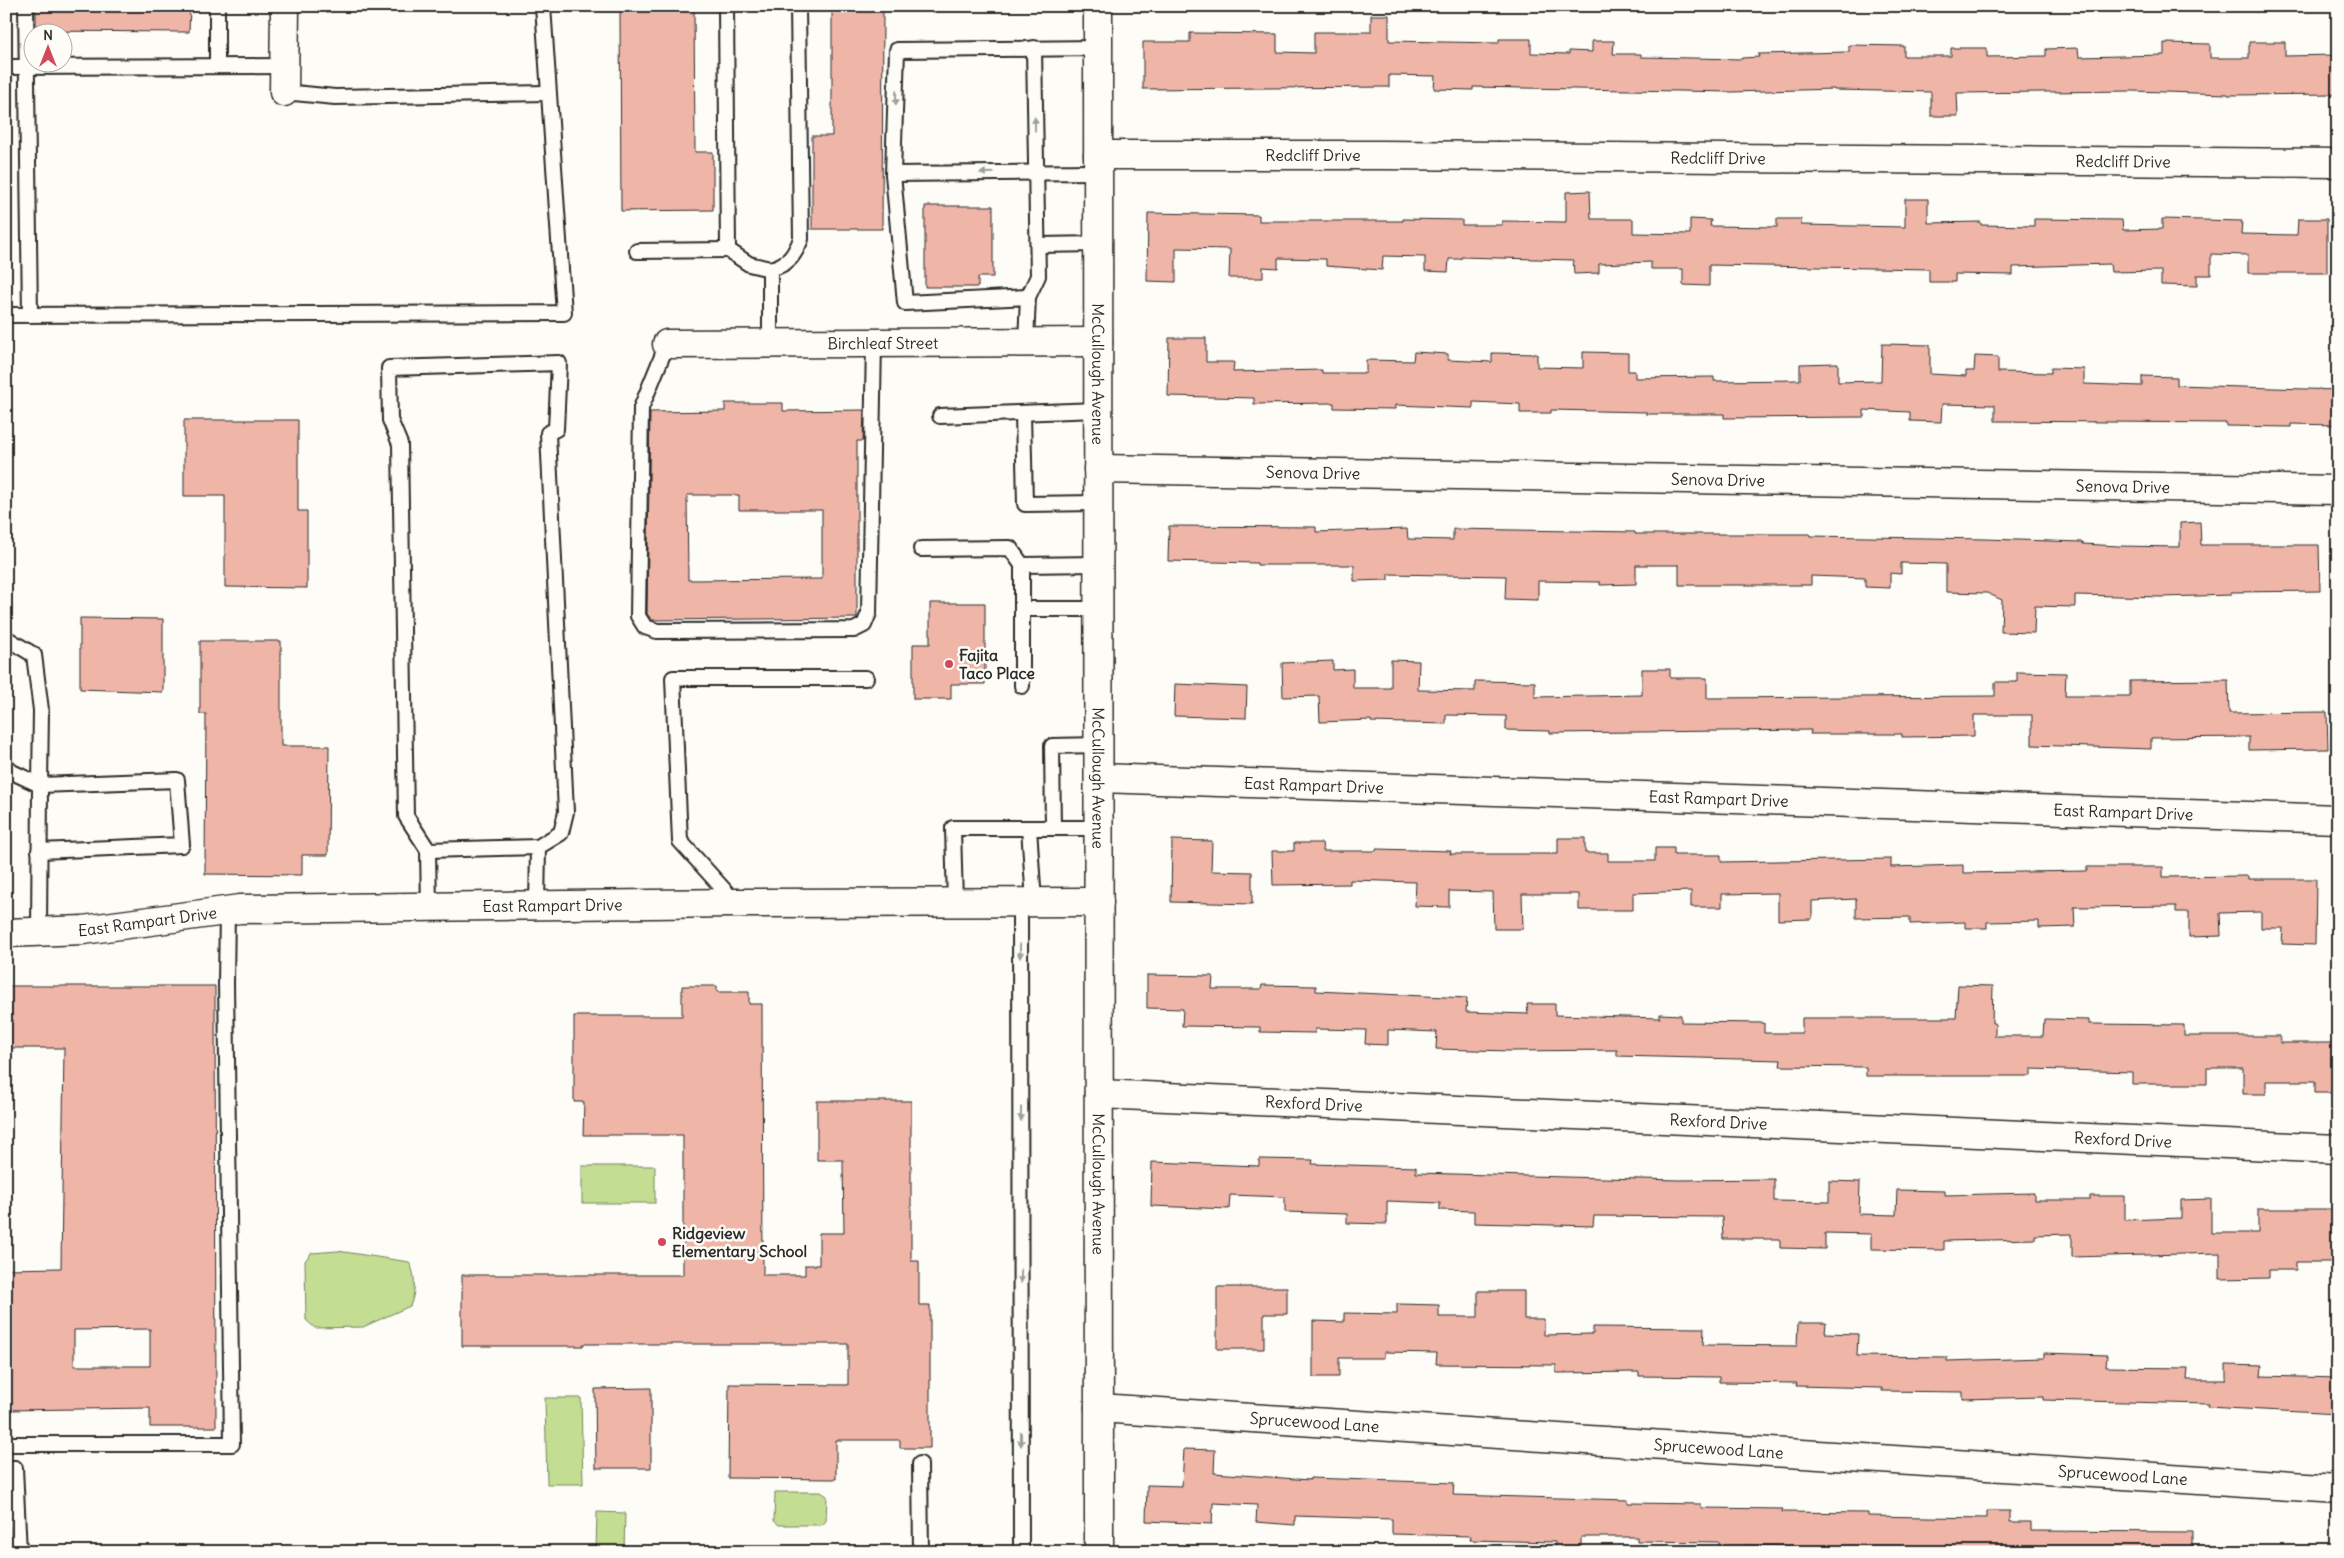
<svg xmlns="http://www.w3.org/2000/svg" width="2344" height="1558" font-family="Delius,sans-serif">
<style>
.green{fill:#c3dd93;stroke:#77845f}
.building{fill:#efb6a8;stroke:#2b2b2b;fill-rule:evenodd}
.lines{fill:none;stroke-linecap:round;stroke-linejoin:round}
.service-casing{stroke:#2b2b2b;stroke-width:18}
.minor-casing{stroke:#2b2b2b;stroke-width:31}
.tertiary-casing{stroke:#2b2b2b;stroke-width:31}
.secondary-casing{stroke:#2b2b2b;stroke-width:31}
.service{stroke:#fdfcf7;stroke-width:14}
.minor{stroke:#fdfcf7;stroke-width:28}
.tertiary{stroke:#fdfcf7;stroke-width:28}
.secondary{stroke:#fdfcf7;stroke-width:28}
.oneway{fill:#9e9e9b}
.poi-dot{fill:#d1495b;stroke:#fdfcf7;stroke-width:2}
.labels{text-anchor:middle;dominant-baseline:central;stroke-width:5;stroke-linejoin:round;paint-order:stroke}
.street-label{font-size:16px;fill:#2b2b2b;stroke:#fdfcf7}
.poi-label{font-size:16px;font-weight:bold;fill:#2b2b2b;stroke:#fdfcf7;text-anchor:start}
</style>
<rect width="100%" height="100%" fill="#fdfcf7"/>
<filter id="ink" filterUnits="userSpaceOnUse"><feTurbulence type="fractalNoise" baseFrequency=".02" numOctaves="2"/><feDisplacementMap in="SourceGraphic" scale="10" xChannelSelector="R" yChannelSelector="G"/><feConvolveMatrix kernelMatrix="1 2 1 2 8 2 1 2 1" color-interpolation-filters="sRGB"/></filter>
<g filter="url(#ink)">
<g class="green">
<rect x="582" y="1166" width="73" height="37"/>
<path d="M 338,1251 L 409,1262 C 416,1274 416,1293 410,1306 L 363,1327 L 315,1328 L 306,1320 L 305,1261 L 311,1253 Z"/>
<path d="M 545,1398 L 581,1398 L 583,1484 L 547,1484 Z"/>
<path d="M 775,1492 L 821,1492 L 827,1496 L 826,1521 L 822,1525 L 779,1525 L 774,1521 Z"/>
<path d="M 597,1512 L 625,1513 L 624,1552 L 596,1552 Z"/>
</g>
<g class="building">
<path d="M 36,6 L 190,6 L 189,32 L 36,31 Z"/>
<path d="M 620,6 L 694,6 L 695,152 L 713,152 L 713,210 L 621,211 Z"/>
<path d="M 832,6 L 883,6 L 882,229 L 812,229 L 812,136 L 832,136 Z"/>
<path d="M 1371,15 L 1389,15 L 1389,41 L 1499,43 L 1499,39 L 1531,39 L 1531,53 L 1569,54 L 1569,51 L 1592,52 L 1592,41 L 1614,41 L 1613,54 L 1641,54 L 1641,57 L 1742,59 L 1742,58 L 1759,57 L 1758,54 L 1849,52 L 1849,45 L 1904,46 L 1904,56 L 1951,56 L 1951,48 L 1987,48 L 1987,57 L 2046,56 L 2046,49 L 2078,48 L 2079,57 L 2164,55 L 2164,43 L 2210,44 L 2210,58 L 2249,58 L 2249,42 L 2285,42 L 2285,56 L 2338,55 L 2338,94 L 2228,95 L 2228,94 L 2133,91 L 1957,93 L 1958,116 L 1931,116 L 1931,92 L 1834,90 L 1834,89 L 1731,92 L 1473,87 L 1473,90 L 1434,89 L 1435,76 L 1389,75 L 1389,87 L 1143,89 L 1143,42 L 1190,42 L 1190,33 L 1277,34 L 1277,52 L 1314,53 L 1314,32 L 1371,32 Z"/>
<path d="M 1590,191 L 1591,219 L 1633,219 L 1633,233 L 1690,234 L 1690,219 L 1711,220 L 1710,226 L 1777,227 L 1777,219 L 1801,219 L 1801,225 L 1905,227 L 1905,199 L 1928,199 L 1928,223 L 1981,222 L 1981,225 L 2034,226 L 2034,219 L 2122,220 L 2123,230 L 2162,229 L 2162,219 L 2242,221 L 2241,234 L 2297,235 L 2298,219 L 2327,219 L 2327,273 L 2248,273 L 2248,255 L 2211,254 L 2211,275 L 2197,275 L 2197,286 L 2161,285 L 2161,271 L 2111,272 L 2110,264 L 2013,267 L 2013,275 L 1955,274 L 1955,282 L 1929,282 L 1929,269 L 1709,265 L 1709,286 L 1683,285 L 1683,269 L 1651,269 L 1651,262 L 1599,264 L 1599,273 L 1574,274 L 1573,260 L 1461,257 L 1461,259 L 1449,259 L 1448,272 L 1425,271 L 1425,257 L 1383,256 L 1382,270 L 1326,266 L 1326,259 L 1278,258 L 1278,268 L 1263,267 L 1263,278 L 1229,278 L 1230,249 L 1176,248 L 1176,282 L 1147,281 L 1148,213 L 1259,215 L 1259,221 L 1403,221 L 1403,219 L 1462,220 L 1462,225 L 1502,225 L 1502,221 L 1566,222 L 1566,192 Z"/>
<path d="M 925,206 L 993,206 L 993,277 L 978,277 L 978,287 L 925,287 Z"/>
<path d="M 1169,338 L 1206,338 L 1206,362 L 1234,362 L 1233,372 L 1322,370 L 1322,373 L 1366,373 L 1366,360 L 1413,361 L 1414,352 L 1448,354 L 1448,360 L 1492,362 L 1492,353 L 1537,354 L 1537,367 L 1583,368 L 1583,352 L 1628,353 L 1628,371 L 1635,371 L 1635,378 L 1714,377 L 1714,381 L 1800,380 L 1800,364 L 1838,363 L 1838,382 L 1881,381 L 1882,344 L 1930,345 L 1930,374 L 1966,376 L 1966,371 L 1974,371 L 1975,356 L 1998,357 L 1998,372 L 2051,373 L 2051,368 L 2084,369 L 2084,384 L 2142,386 L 2142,376 L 2177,377 L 2177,385 L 2338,390 L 2338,425 L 2291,424 L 2291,427 L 2226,426 L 2226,423 L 1995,421 L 1995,405 L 1942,404 L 1941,422 L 1910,421 L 1910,412 L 1864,410 L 1864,417 L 1724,418 L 1724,414 L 1646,414 L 1646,412 L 1551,410 L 1551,413 L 1520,413 L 1520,404 L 1473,402 L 1473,408 L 1395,405 L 1395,409 L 1334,408 L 1334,403 L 1254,404 L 1254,398 L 1168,396 Z"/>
<path d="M 725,403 L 783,403 L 783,411 L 864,410 L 863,441 L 857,441 L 857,618 L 652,620 L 647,614 L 650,412 L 725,411 ZM 687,495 L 739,495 L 739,510 L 822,510 L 822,579 L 688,580 Z"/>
<path d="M 184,420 L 298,420 L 298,511 L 307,511 L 307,588 L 225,587 L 225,496 L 184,496 Z"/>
<path d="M 2200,522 L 2201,545 L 2319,545 L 2320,591 L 2231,592 L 2231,595 L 2162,597 L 2075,595 L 2075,607 L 2035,606 L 2034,633 L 2001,632 L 2002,600 L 1987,593 L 1946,592 L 1946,564 L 1901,563 L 1901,574 L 1890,573 L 1890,588 L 1865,587 L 1865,578 L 1811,576 L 1811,585 L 1679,585 L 1679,565 L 1636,565 L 1636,584 L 1600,585 L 1600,582 L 1538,581 L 1538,600 L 1505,599 L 1506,576 L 1388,574 L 1388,580 L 1354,581 L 1354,565 L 1257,565 L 1257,563 L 1168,561 L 1169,526 L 1316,527 L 1316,532 L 1407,529 L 1408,539 L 1453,540 L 1453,529 L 1635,532 L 1635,534 L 1810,534 L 1810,536 L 1984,539 L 2083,542 L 2083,544 L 2118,546 L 2180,547 L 2180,523 Z"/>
<path d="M 930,603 L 985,603 L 985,684 L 951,684 L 951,699 L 913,699 L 913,644 L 930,644 Z"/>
<path d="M 80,618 L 163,619 L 163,692 L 80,689 Z"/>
<path d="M 200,641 L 281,641 L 281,746 L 329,746 L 328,855 L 302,855 L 302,875 L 205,874 L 206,714 L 200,714 Z"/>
<path d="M 1391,660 L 1419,661 L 1418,690 L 1475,691 L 1475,681 L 1535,682 L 1535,697 L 1642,695 L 1642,669 L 1670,669 L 1670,678 L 1707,678 L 1707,698 L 1995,696 L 1995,682 L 2017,682 L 2017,672 L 2066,673 L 2065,696 L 2130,696 L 2130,681 L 2228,680 L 2229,713 L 2327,712 L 2328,749 L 2249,750 L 2249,737 L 2151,738 L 2151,749 L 2032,745 L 2032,715 L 1974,715 L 1974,736 L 1902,737 L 1902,734 L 1810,734 L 1811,730 L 1550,733 L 1550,731 L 1506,730 L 1506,716 L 1446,715 L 1446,724 L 1371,722 L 1371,720 L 1320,722 L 1319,696 L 1283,697 L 1282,663 L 1333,661 L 1333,670 L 1353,669 L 1353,688 L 1391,688 Z"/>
<path d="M 1175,684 L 1247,687 L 1246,718 L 1174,716 Z"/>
<path d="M 1558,838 L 1585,838 L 1585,853 L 1608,853 L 1608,861 L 1655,861 L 1655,848 L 1674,848 L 1674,855 L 1721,855 L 1721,862 L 1891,859 L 1891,867 L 1963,865 L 1963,873 L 2087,871 L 2087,867 L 2163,867 L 2163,877 L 2248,876 L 2248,879 L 2316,879 L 2315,945 L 2282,944 L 2283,928 L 2261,928 L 2261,912 L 2220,913 L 2221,936 L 2189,937 L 2189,912 L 2176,912 L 2176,906 L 2074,907 L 2075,927 L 2039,928 L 2039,921 L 1987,922 L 1987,928 L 1965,928 L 1965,922 L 1910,924 L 1910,917 L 1856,918 L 1856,899 L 1812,901 L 1812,919 L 1778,920 L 1778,893 L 1722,894 L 1722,907 L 1691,907 L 1691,891 L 1633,893 L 1633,910 L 1579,910 L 1579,894 L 1522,894 L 1523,929 L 1494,929 L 1493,892 L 1449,891 L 1449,907 L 1415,906 L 1416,882 L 1350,880 L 1350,884 L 1273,885 L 1272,851 L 1294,851 L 1294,843 L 1322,843 L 1323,851 L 1376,851 L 1376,849 L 1451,851 L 1450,854 L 1558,854 Z"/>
<path d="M 1172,840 L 1212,841 L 1211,871 L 1252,872 L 1252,904 L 1171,902 Z"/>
<path d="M 1147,975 L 1213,976 L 1212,989 L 1261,989 L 1262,985 L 1316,986 L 1316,991 L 1467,998 L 1466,1012 L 1528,1014 L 1527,1004 L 1555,1004 L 1555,1015 L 1660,1018 L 1660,1014 L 1681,1015 L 1681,1022 L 1764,1023 L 1764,1033 L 1802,1033 L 1802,1018 L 1956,1018 L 1958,985 L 1993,986 L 1992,1023 L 1995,1023 L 1995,1036 L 2043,1036 L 2044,1019 L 2089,1020 L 2089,1024 L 2184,1025 L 2184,1036 L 2280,1036 L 2280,1043 L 2338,1043 L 2338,1093 L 2315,1093 L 2315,1081 L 2266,1081 L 2266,1094 L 2243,1094 L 2243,1068 L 2207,1068 L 2207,1084 L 2132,1084 L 2132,1072 L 2031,1069 L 2031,1076 L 1866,1076 L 1866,1067 L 1780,1066 L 1781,1060 L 1617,1056 L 1617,1050 L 1511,1051 L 1436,1049 L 1437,1032 L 1388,1030 L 1388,1045 L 1365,1044 L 1366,1030 L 1315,1029 L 1315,1033 L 1260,1032 L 1260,1027 L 1182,1026 L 1183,1009 L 1147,1008 Z"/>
<path d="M 6,986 L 215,986 L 216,1427 L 150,1427 L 150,1408 L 6,1410 L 6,1269 L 61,1268 L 64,1048 L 6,1048 ZM 150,1329 L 150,1366 L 74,1366 L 74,1330 Z"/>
<path d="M 682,986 L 717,986 L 717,992 L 749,992 L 749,1004 L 762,1004 L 763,1275 L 805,1275 L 805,1265 L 819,1265 L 819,1233 L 844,1233 L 843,1160 L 817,1160 L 817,1101 L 911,1101 L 911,1261 L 919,1261 L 919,1305 L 930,1305 L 930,1448 L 900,1448 L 900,1440 L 836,1440 L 836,1479 L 728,1478 L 729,1384 L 848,1385 L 848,1344 L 583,1344 L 583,1346 L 462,1346 L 462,1275 L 683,1275 L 683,1135 L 583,1135 L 584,1102 L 574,1102 L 574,1016 L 682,1016 Z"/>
<path d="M 1259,1159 L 1313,1160 L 1312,1164 L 1416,1167 L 1416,1173 L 1678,1180 L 1774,1179 L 1774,1201 L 1829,1202 L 1829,1181 L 1860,1182 L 1859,1214 L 1896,1215 L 1897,1190 L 1945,1191 L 1945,1195 L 2034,1193 L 2034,1200 L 2090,1200 L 2090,1196 L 2125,1196 L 2125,1220 L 2181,1218 L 2181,1200 L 2211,1199 L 2211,1233 L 2258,1233 L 2258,1209 L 2338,1209 L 2338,1262 L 2296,1262 L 2296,1270 L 2269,1270 L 2269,1278 L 2220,1279 L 2220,1253 L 2072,1257 L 2072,1234 L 2035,1235 L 2035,1239 L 1944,1241 L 1944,1250 L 1871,1249 L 1871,1234 L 1825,1233 L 1825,1249 L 1780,1248 L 1780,1239 L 1723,1239 L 1722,1217 L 1594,1216 L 1593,1226 L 1474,1223 L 1474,1211 L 1440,1210 L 1440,1203 L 1387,1201 L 1387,1224 L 1347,1223 L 1347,1214 L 1285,1212 L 1285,1197 L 1230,1195 L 1229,1209 L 1151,1206 L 1152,1162 L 1259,1166 Z"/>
<path d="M 1217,1287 L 1287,1287 L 1287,1314 L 1264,1314 L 1264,1349 L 1217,1349 Z"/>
<path d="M 1478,1291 L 1524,1291 L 1524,1319 L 1544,1319 L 1544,1335 L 1593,1334 L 1593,1327 L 1704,1328 L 1703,1345 L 1797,1346 L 1798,1323 L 1826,1323 L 1825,1333 L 1858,1334 L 1857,1356 L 1947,1357 L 1947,1361 L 2044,1358 L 2044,1353 L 2107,1355 L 2106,1367 L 2188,1368 L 2187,1380 L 2226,1380 L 2226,1365 L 2262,1366 L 2261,1376 L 2338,1378 L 2338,1414 L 2207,1407 L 2208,1404 L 2043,1400 L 2043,1397 L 1963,1399 L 1963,1392 L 1882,1391 L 1882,1388 L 1796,1386 L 1797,1383 L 1719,1382 L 1719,1377 L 1639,1376 L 1639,1372 L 1556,1373 L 1556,1365 L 1436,1364 L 1437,1353 L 1384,1352 L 1384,1358 L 1339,1358 L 1339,1377 L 1313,1377 L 1313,1321 L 1344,1322 L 1344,1313 L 1397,1314 L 1397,1304 L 1439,1305 L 1439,1317 L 1478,1317 Z"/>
<path d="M 651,1388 L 651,1468 L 596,1468 L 595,1389 Z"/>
<path d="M 1184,1449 L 1215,1450 L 1214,1473 L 1310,1480 L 1310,1478 L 1454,1483 L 1453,1495 L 1628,1500 L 1628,1503 L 1701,1504 L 1701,1508 L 1783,1509 L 1782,1512 L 1868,1513 L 1868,1516 L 1986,1518 L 1986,1511 L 2010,1511 L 2010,1522 L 2031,1522 L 2031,1531 L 2192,1532 L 2192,1552 L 1824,1552 L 1824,1547 L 1745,1545 L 1745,1552 L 1719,1552 L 1719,1542 L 1637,1541 L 1637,1537 L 1581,1537 L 1581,1552 L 1555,1552 L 1555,1542 L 1470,1540 L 1471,1536 L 1392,1534 L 1392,1519 L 1295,1516 L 1295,1525 L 1256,1522 L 1257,1505 L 1213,1503 L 1212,1524 L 1146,1521 L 1147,1485 L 1182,1486 Z"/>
</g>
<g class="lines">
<defs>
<g id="service">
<path d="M 26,6 L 30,315"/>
<path d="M 217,6 L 217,66"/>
<path d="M 726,6 L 728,250 L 749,264 L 770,269"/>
<path d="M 6,67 L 284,66"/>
<path d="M 284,92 L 335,97 L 548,93"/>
<path d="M 893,174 L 1098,172"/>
<path d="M 1038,245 L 1098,244"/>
<path d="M 637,251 L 728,250"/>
<path d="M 1028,297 L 1038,276 L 1034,48"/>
<path d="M 6,315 L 564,313 L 543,6"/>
<path d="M 1026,342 L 1028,297 L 905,303 L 893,174 L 897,50 L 1098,48"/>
<path d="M 770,343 L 770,269 C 789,264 794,256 801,239 L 798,6"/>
<path d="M 667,344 L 641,408 L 638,616 L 645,627 L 657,631 L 854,630 L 864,625 L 869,613 L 874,343"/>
<path d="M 1023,413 L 1025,504 L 1098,503"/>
<path d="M 940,416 L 1098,410"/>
<path d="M 921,549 L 1010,548 L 1022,565"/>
<path d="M 1022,609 L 1099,609"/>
<path d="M 6,638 L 34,655 L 41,710 L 40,785 L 177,780 L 182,845 L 39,851"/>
<path d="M 1022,686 L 1022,565 L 1098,564"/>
<path d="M 6,766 L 12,772 L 40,785 L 39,933"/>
<path d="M 1029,828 L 1034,902"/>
<path d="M 1053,828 L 1052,746 L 1099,745"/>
<path d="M 428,850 L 538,847"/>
<path d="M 735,902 L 680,841 L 673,678 L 866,678"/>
<path d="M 955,903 L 953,828 L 1099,828"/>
<path d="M 1020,903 L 1021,1552"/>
<path d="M 429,907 L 428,850 L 406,816 L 400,444 L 390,420 L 389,368 L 559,363 L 556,429 L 548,433 L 566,812 L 561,833 L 538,847 L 537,907"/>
<path d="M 6,1444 L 232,1444 L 226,983 L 227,911"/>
<path d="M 920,1464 L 921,1552"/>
<path d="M 6,1468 L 15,1468 L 19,1552"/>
</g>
<g id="minor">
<path d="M 284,92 L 285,6"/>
<path id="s1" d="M 1098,155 L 1382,155 L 2338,163"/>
<path id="s2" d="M 667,344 L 1098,342"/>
<path id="s3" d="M 1098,469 L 2338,490"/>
<path id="s4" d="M 1099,778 L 2338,819"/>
<path id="s5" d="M 1099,1094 L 2338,1149"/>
<path id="s6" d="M 1099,1408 L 2338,1489"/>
</g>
<g id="tertiary">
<path id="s7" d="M 6,933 L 83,930 L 240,909 L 736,903 L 1099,902"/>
</g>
<g id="secondary">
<path id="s8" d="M 1098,6 L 1099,1552"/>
</g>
</defs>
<use href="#service" class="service-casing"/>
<use href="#minor" class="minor-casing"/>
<use href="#tertiary" class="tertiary-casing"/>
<use href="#secondary" class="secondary-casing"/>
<use href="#service" class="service"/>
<use href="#minor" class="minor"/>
<use href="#tertiary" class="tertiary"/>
<use href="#secondary" class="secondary"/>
</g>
<defs><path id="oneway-solid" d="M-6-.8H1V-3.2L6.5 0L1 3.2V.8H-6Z" transform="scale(1.25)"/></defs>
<g class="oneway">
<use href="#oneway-solid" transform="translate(896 98) rotate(92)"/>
<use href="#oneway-solid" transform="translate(1035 124) rotate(-91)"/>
<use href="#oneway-solid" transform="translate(987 173) rotate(179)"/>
<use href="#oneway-solid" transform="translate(1020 951) rotate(90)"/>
<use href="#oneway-solid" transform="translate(1021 1114) rotate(90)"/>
<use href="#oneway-solid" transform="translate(1021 1276) rotate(90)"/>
<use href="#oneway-solid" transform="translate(1021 1439) rotate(90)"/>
</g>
</g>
<g class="poi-dot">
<circle cx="949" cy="664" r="5"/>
<circle cx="662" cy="1242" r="5"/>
</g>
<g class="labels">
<g class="street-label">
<text stroke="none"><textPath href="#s1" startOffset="215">Redcliff Drive</textPath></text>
<text stroke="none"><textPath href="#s1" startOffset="620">Redcliff Drive</textPath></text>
<text stroke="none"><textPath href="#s1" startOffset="1025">Redcliff Drive</textPath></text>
<text stroke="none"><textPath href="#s2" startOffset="216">Birchleaf Street</textPath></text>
<text stroke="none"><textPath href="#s8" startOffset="368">McCullough Avenue</textPath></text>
<text stroke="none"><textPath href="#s3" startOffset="215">Senova Drive</textPath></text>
<text stroke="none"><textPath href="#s3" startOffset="620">Senova Drive</textPath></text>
<text stroke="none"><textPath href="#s3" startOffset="1025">Senova Drive</textPath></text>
<text stroke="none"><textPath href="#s8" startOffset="772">McCullough Avenue</textPath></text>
<text stroke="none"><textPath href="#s4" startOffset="215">East Rampart Drive</textPath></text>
<text stroke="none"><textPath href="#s4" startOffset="620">East Rampart Drive</textPath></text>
<text stroke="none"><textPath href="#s4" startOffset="1025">East Rampart Drive</textPath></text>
<text stroke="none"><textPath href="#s7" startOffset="548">East Rampart Drive</textPath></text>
<text stroke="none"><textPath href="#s7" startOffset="142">East Rampart Drive</textPath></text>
<text stroke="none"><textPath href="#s5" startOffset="215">Rexford Drive</textPath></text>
<text stroke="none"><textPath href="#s5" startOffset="620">Rexford Drive</textPath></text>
<text stroke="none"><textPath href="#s5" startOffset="1025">Rexford Drive</textPath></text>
<text stroke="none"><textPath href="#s8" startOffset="1178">McCullough Avenue</textPath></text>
<text stroke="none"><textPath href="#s6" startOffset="216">Sprucewood Lane</textPath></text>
<text stroke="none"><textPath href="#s6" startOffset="621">Sprucewood Lane</textPath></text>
<text stroke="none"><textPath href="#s6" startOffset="1026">Sprucewood Lane</textPath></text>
</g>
<g class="poi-label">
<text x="959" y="655">Fajita<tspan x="959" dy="18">Taco Place</tspan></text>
<text x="672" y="1233">Ridgeview<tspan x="672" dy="18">Elementary School</tspan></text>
</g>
</g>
<rect width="2344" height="1558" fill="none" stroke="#fdfcf7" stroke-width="25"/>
<rect x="12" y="12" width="2319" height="1533" fill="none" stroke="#2b2b2b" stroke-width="2" filter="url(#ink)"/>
<g transform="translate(48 48)"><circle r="24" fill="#fdfcf7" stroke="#a9a8a5"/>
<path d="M0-4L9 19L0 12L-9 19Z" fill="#d1495b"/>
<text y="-8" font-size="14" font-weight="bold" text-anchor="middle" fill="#2b2b2b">N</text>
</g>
</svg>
